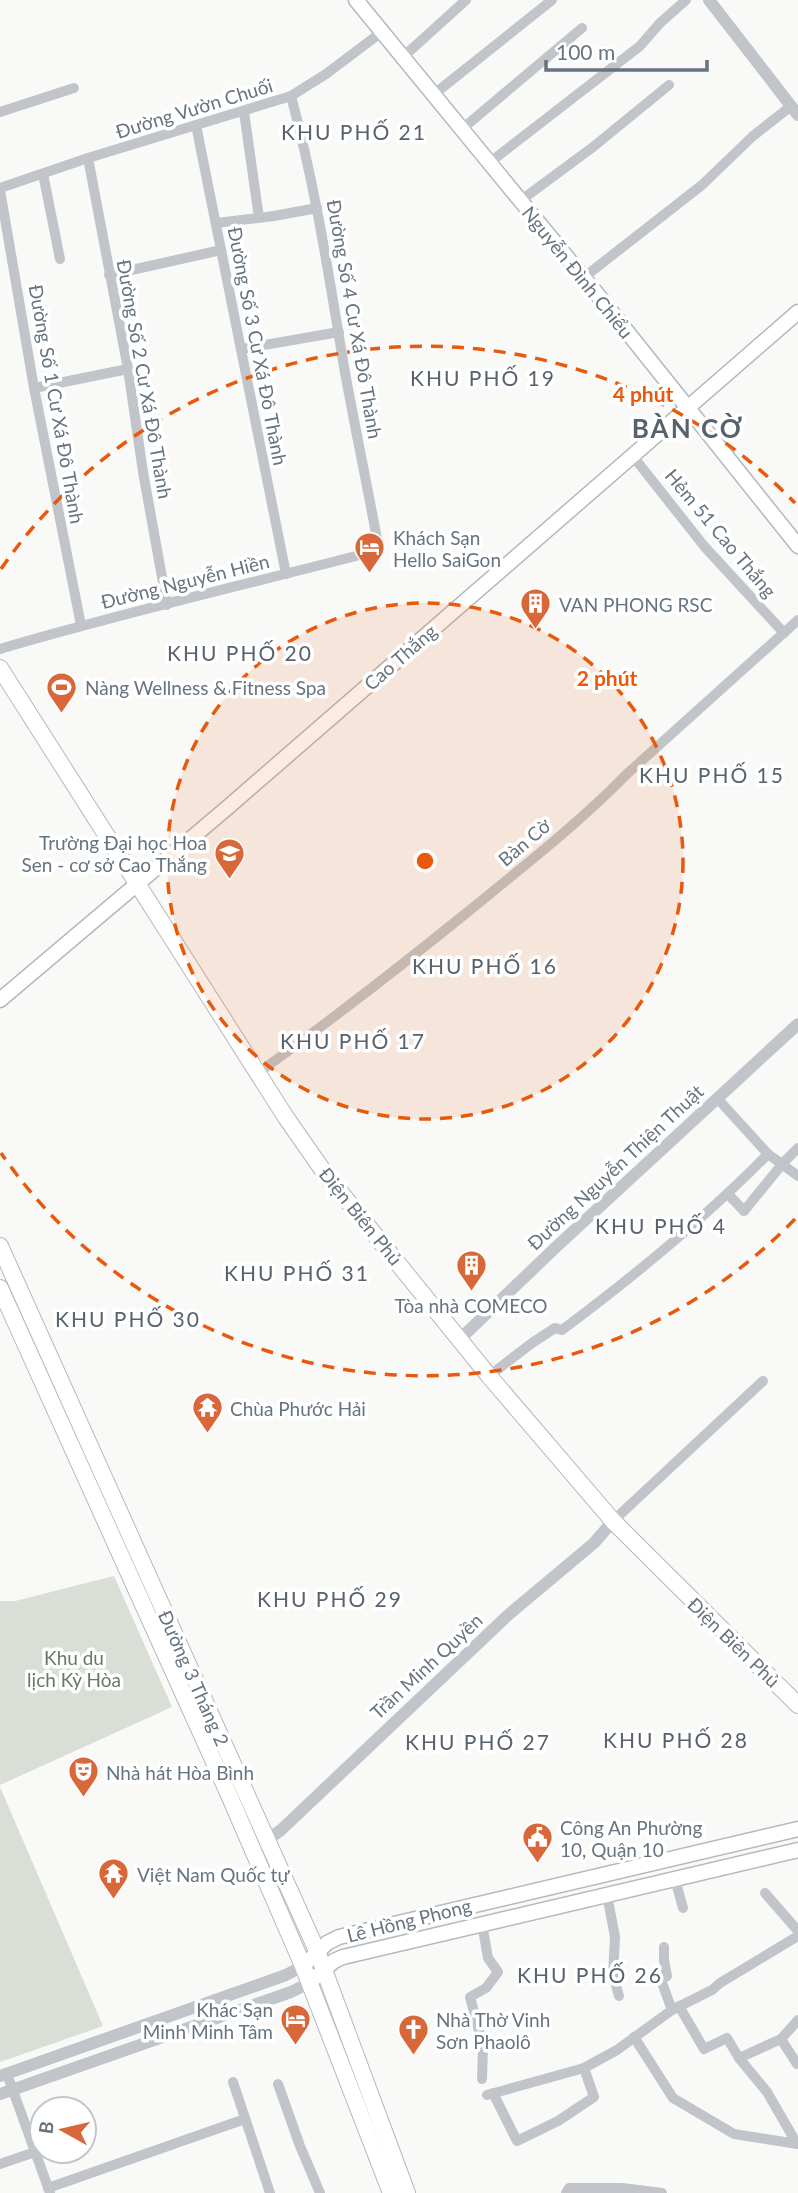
<svg xmlns="http://www.w3.org/2000/svg" width="798" height="2193" font-family="Lato,sans-serif">
<style>
.park{fill:#d9ded7}
.lines{fill:none;stroke-linecap:round;stroke-linejoin:round}
.secondary-casing{stroke:#b4b9be;stroke-width:17}
.primary-casing{stroke:#b5b9bd;stroke-width:18}
.minor{stroke:#c1c5c9;stroke-width:10}
.tertiary{stroke:#c1c5c9;stroke-width:12}
.secondary{stroke:#fff;stroke-width:14}
.primary{stroke:#fff;stroke-width:16}
.ring{fill:none;stroke:#e8590c;stroke-width:3.5;stroke-dasharray:12 9}
.labels{text-anchor:middle;dominant-baseline:central;stroke-width:7;stroke-linejoin:round;paint-order:stroke}
.street-label{font-size:19px;fill:#667480;stroke:#fff}
.poi-label{font-size:19px;fill:#667480;stroke:#fff;text-anchor:start}
.park-label{font-size:19px;fill:#677965;stroke:#fff}
.neighbourhood-label{font-size:21px;letter-spacing:2px;fill:#58626c;stroke:#fff}
.district-label{font-size:26px;font-weight:bold;letter-spacing:2px;fill:#58626c;stroke:#fff}
.centre{fill:#e8590c;stroke:#fff;stroke-width:3.5}
.ring-label{font-size:21px;text-anchor:middle;font-weight:bold;fill:#e8590c;stroke:#fff;stroke-width:7;stroke-linejoin:round;paint-order:stroke}
</style>
<rect width="100%" height="100%" fill="#f9f9f8"/>
<g class="park">
<path d="M 114,1576 L 172,1707 L 0,1785 L 0,1601 L 15,1601 Z"/>
<path d="M 0,1787 L 103,2026 L 0,2062 Z"/>
</g>
<g class="lines">
<defs>
<g id="secondary">
<path d="M 356,0 L 597,294 L 798,546"/>
<path d="M 0,1000 L 227,808 L 798,312"/>
<path d="M 303,1966 L 327,1943 L 339,1937 L 798,1829"/>
<path d="M 309,1983 L 334,1961 L 343,1957 L 798,1850"/>
</g>
<g id="primary">
<path d="M 0,668 L 285,1116 L 324,1172 L 489,1376 L 613,1521 L 798,1705"/>
<path d="M 0,1246 L 317,1951 L 407,2193"/>
<path d="M 0,1288 L 229,1795 L 303,1966 L 391,2193"/>
</g>
</defs>
<use href="#secondary" class="secondary-casing"/>
<use href="#primary" class="primary-casing"/>
<g class="minor">
<path d="M 403,57 L 466,0"/>
<path d="M 433,95 L 552,0"/>
<path d="M 0,112 L 74,88"/>
<path d="M 244,112 L 259,218"/>
<path d="M 196,125 L 286,574"/>
<path d="M 462,129 L 582,28"/>
<path d="M 88,158 L 128,369 L 143,472 L 167,605"/>
<path d="M 489,163 L 640,46 L 660,23 L 686,0"/>
<path d="M 43,174 L 60,259"/>
<path d="M 0,188 L 88,158 L 291,96 L 326,74 L 383,31"/>
<path d="M 0,190 L 34,388 L 81,625"/>
<path d="M 520,201 L 593,147 L 669,85"/>
<path d="M 216,223 L 274,216 L 317,208"/>
<path d="M 109,275 L 221,250"/>
<path d="M 583,278 L 702,185 L 753,136 L 791,106"/>
<path d="M 241,349 L 339,332"/>
<path d="M 34,388 L 128,369"/>
<path d="M 632,455 L 704,546 L 784,633"/>
<path d="M 0,649 C 125,612 253,583 379,550 C 368,489 355,428 344,367 C 329,276 315,185 291,96"/>
<path d="M 258,1073 C 330,1021 401,966 470,910 C 524,866 579,823 628,773 L 798,620"/>
<path d="M 717,1098 L 768,1154 L 798,1176"/>
<path d="M 728,1194 L 744,1211 L 783,1163 L 798,1148"/>
<path d="M 489,1376 L 532,1343 L 555,1328 L 562,1330 C 633,1277 706,1217 768,1154"/>
<path d="M 613,1521 L 763,1381"/>
<path d="M 675,1879 L 683,1908"/>
<path d="M 765,1893 L 798,1931"/>
<path d="M 607,1895 L 615,1937 L 613,1975 L 619,1996"/>
<path d="M 664,1947 L 664,1960 L 667,1976 L 661,1980 L 672,2010"/>
<path d="M 679,2006 L 704,2049 L 727,2038 L 739,2058 L 767,2092 L 797,2144"/>
<path d="M 634,2037 L 673,2098 L 734,2134 L 798,2144"/>
<path d="M 781,2039 L 797,2064"/>
<path d="M 739,2058 L 781,2039 L 798,2020"/>
<path d="M 7,2074 L 50,2193"/>
<path d="M 482,2079 L 483,2046 L 470,1997 L 486,1988 L 498,1972 L 488,1958 L 482,1924"/>
<path d="M 233,2082 L 270,2193"/>
<path d="M 278,2084 L 300,2146 L 320,2193"/>
<path d="M 493,2093 L 517,2141 L 558,2121 L 594,2097 L 584,2068"/>
<path d="M 487,2095 L 584,2068 L 617,2050 L 672,2010 L 712,1990 L 720,1983 L 798,1936"/>
<path d="M 0,2164 L 35,2152"/>
<path d="M 48,2188 L 245,2119"/>
<path d="M 566,2193 L 569,2188 L 622,2188 L 662,2193"/>
</g>
<g class="tertiary">
<path d="M 709,0 L 798,115"/>
<path d="M 460,1339 L 555,1248 L 798,1024"/>
<path d="M 267,1840 L 281,1830 L 507,1616 L 594,1543 L 613,1521"/>
<path d="M 0,2076 L 286,1975 L 303,1966"/>
<path d="M 0,2094 L 291,1992 L 309,1983"/>
</g>
<use href="#secondary" class="secondary"/>
<use href="#primary" class="primary"/>
</g>
<circle cx="425" cy="861" r="258" fill="#e8590c" fill-opacity=".12"/>
<g class="ring">
<circle cx="425" cy="861" r="258"/>
<path d="M795 1219A515 515 0 0 1 1 1153M1 569A515 515 0 0 1 795 503"/>
</g>
<defs>
<symbol id="hotel-pin" viewBox="-11 -11 22 30"><path d="M0 17L-7.5 6A9.5 9.5 0 1 1 7.5 6Z" fill="#d86739" stroke="#fff"/><path d="M-6-4.5h1.5V1H6V5H4.5V3h-9V5H-6ZM-4 0a1.8 1.8 0 1 1 3.6 0ZM.5 0V-2.5h3Q6-2.5 6 0Z" fill="#fff"/></symbol>
<symbol id="building-pin" viewBox="-11 -11 22 30"><path d="M0 17L-7.5 6A9.5 9.5 0 1 1 7.5 6Z" fill="#d86739" stroke="#fff"/><path d="M-4-6H4V6H1V3H-1V6H-4ZM-2.5-4.3h1.7v1.8h-1.7ZM.8-4.3h1.7v1.8H.8ZM-2.5-1h1.7V.8h-1.7ZM.8-1h1.7V.8H.8Z" fill="#fff"/></symbol>
<symbol id="stadium-pin" viewBox="-11 -11 22 30"><path d="M0 17L-7.5 6A9.5 9.5 0 1 1 7.5 6Z" fill="#d86739" stroke="#fff"/><path d="M0-5a6.5 5 0 1 0 0 10a6.5 5 0 1 0 0-10ZM-3.5-1.8h7v3.6h-7Z" fill="#fff"/></symbol>
<symbol id="university-pin" viewBox="-11 -11 22 30"><path d="M0 17L-7.5 6A9.5 9.5 0 1 1 7.5 6Z" fill="#d86739" stroke="#fff"/><path d="M0-5L7-2L0 1L-7-2ZM-4 1L0 2.5L4 1V4Q0 6-4 4Z" fill="#fff"/></symbol>
<symbol id="temple-pin" viewBox="-11 -11 22 30"><path d="M0 17L-7.5 6A9.5 9.5 0 1 1 7.5 6Z" fill="#d86739" stroke="#fff"/><path d="M0-6L5-2H3V0L6.5 2.5H4V6H1.5V3h-3V6H-4V2.5H-6.5L-3 0V-2H-5Z" fill="#fff"/></symbol>
<symbol id="theatre-pin" viewBox="-11 -11 22 30"><path d="M0 17L-7.5 6A9.5 9.5 0 1 1 7.5 6Z" fill="#d86739" stroke="#fff"/><path d="M-5-5.5Q0-4 5-5.5V0Q5 5 0 6Q-5 5-5 0ZM-3.3-2.5H-1v1.5H-3.3ZM1-2.5H3.3v1.5H1ZM-2.8 1Q0 5.5 2.8 1Z" fill="#fff"/></symbol>
<symbol id="civic-pin" viewBox="-11 -11 22 30"><path d="M0 17L-7.5 6A9.5 9.5 0 1 1 7.5 6Z" fill="#d86739" stroke="#fff"/><path d="M-.6-6.5H3V-4.5H.6V-3L4-1V1h2V6H-6V1h2V-1L-.6-3ZM-1.2 2.5V6h2.4V2.5Z" fill="#fff"/></symbol>
<symbol id="church-pin" viewBox="-11 -11 22 30"><path d="M0 17L-7.5 6A9.5 9.5 0 1 1 7.5 6Z" fill="#d86739" stroke="#fff"/><path d="M-1.2-6h2.4v3.5h3.3v2.4h-3.3V6h-2.4V-.1h-3.3v-2.4h3.3Z" fill="#fff"/></symbol>
</defs>
<g fill-rule="evenodd">
<use href="#hotel-pin" x="352" y="530" width="35" height="47"/>
<use href="#building-pin" x="518" y="586" width="35" height="47"/>
<use href="#stadium-pin" x="44" y="670" width="35" height="47"/>
<use href="#university-pin" x="212" y="836" width="35" height="47"/>
<use href="#building-pin" x="454" y="1248" width="35" height="47"/>
<use href="#temple-pin" x="190" y="1390" width="35" height="47"/>
<use href="#theatre-pin" x="66" y="1754" width="35" height="47"/>
<use href="#civic-pin" x="520" y="1820" width="35" height="47"/>
<use href="#temple-pin" x="96" y="1856" width="35" height="47"/>
<use href="#hotel-pin" x="278" y="2002" width="35" height="47"/>
<use href="#church-pin" x="396" y="2012" width="35" height="47"/>
</g>
<g class="labels">
<g class="street-label">
<text transform="translate(194 108) rotate(-17)">Đường Vườn Chuối</text>
<text transform="translate(578 272) rotate(51)">Nguyễn Đình Chiểu</text>
<text transform="translate(355 319) rotate(80)">Ðường Số 4 Cư Xá Đô Thành</text>
<text transform="translate(258 346) rotate(79)">Ðường Số 3 Cư Xá Đô Thành</text>
<text transform="translate(145 379) rotate(80)">Ðường Số 2 Cư Xá Đô Thành</text>
<text transform="translate(57 404) rotate(80)">Ðường Số 1 Cư Xá Đô Thành</text>
<text transform="translate(721 533) rotate(50)">Hẻm 51 Cao Thắng</text>
<text transform="translate(185 581) rotate(-14)">Đường Nguyễn Hiền</text>
<text transform="translate(400 657) rotate(-41)">Cao Thắng</text>
<text transform="translate(524 842) rotate(-40)">Bàn Cờ</text>
<text transform="translate(615 1167) rotate(-43)">Đường Nguyễn Thiện Thuật</text>
<text transform="translate(361 1216) rotate(51)">Điện Biên Phủ</text>
<text transform="translate(734 1642) rotate(44)">Điện Biên Phủ</text>
<text transform="translate(426 1666) rotate(-43)">Trần Minh Quyền</text>
<text transform="translate(194 1678) rotate(66)">Đường 3 Tháng 2</text>
<text transform="translate(409 1920) rotate(-14)">Lê Hồng Phong</text>
</g>
<g class="poi-label">
<text x="393" y="537">Khách Sạn<tspan x="393" dy="22">Hello SaiGon</tspan></text>
<text x="559" y="604">VAN PHONG RSC</text>
<text x="85" y="687">Nàng Wellness &amp; Fitness Spa</text>
<text x="207" y="842" text-anchor="end">Trường Đại học Hoa<tspan x="207" dy="22">Sen - cơ sở Cao Thắng</tspan></text>
<text x="471" y="1305" text-anchor="middle">Tòa nhà COMECO</text>
<text x="230" y="1408">Chùa Phước Hải</text>
<text x="106" y="1772">Nhà hát Hòa Bình</text>
<text x="560" y="1827">Công An Phường<tspan x="560" dy="22">10, Quận 10</tspan></text>
<text x="137" y="1874">Việt Nam Quốc tự</text>
<text x="273" y="2009" text-anchor="end">Khác Sạn<tspan x="273" dy="22">Minh Minh Tâm</tspan></text>
<text x="436" y="2019">Nhà Thờ Vinh<tspan x="436" dy="22">Sơn Phaolô</tspan></text>
</g>
<g class="park-label">
<text x="74" y="1657">Khu du<tspan x="74" dy="22">lịch Kỳ Hòa</tspan></text>
</g>
<g class="neighbourhood-label">
<text x="354" y="131">KHU PHỐ 21</text>
<text x="483" y="377">KHU PHỐ 19</text>
<text x="240" y="652">KHU PHỐ 20</text>
<text x="712" y="774">KHU PHỐ 15</text>
<text x="485" y="965">KHU PHỐ 16</text>
<text x="353" y="1040">KHU PHỐ 17</text>
<text x="661" y="1225">KHU PHỐ 4</text>
<text x="297" y="1272">KHU PHỐ 31</text>
<text x="128" y="1318">KHU PHỐ 30</text>
<text x="330" y="1598">KHU PHỐ 29</text>
<text x="676" y="1739">KHU PHỐ 28</text>
<text x="478" y="1741">KHU PHỐ 27</text>
<text x="590" y="1974">KHU PHỐ 26</text>
</g>
<g class="district-label">
<text x="688" y="428">BÀN CỜ</text>
</g>
</g>
<circle cx="425" cy="861" r="10" class="centre"/>
<g class="ring-label">
<text x="643" y="402">4 phút</text>
<text x="607" y="686">2 phút</text>
</g>
<g transform="translate(63 2130) rotate(278)"><circle r="33" fill="#ffffff" stroke="#c2c7cc" stroke-width="2"/>
<path d="M0-5L12 26L0 18L-12 26Z" fill="#d86739"/>
<text y="-10" font-size="19" font-weight="bold" text-anchor="middle" fill="#667480">B</text>
</g>
<path d="M546 60v10h161v-10" fill="none" stroke="#667480" stroke-width="3.5"/>
<text x="556" y="60" font-size="21" fill="#667480" stroke="#ffffff" stroke-width="5" paint-order="stroke">100 m</text>
</svg>
